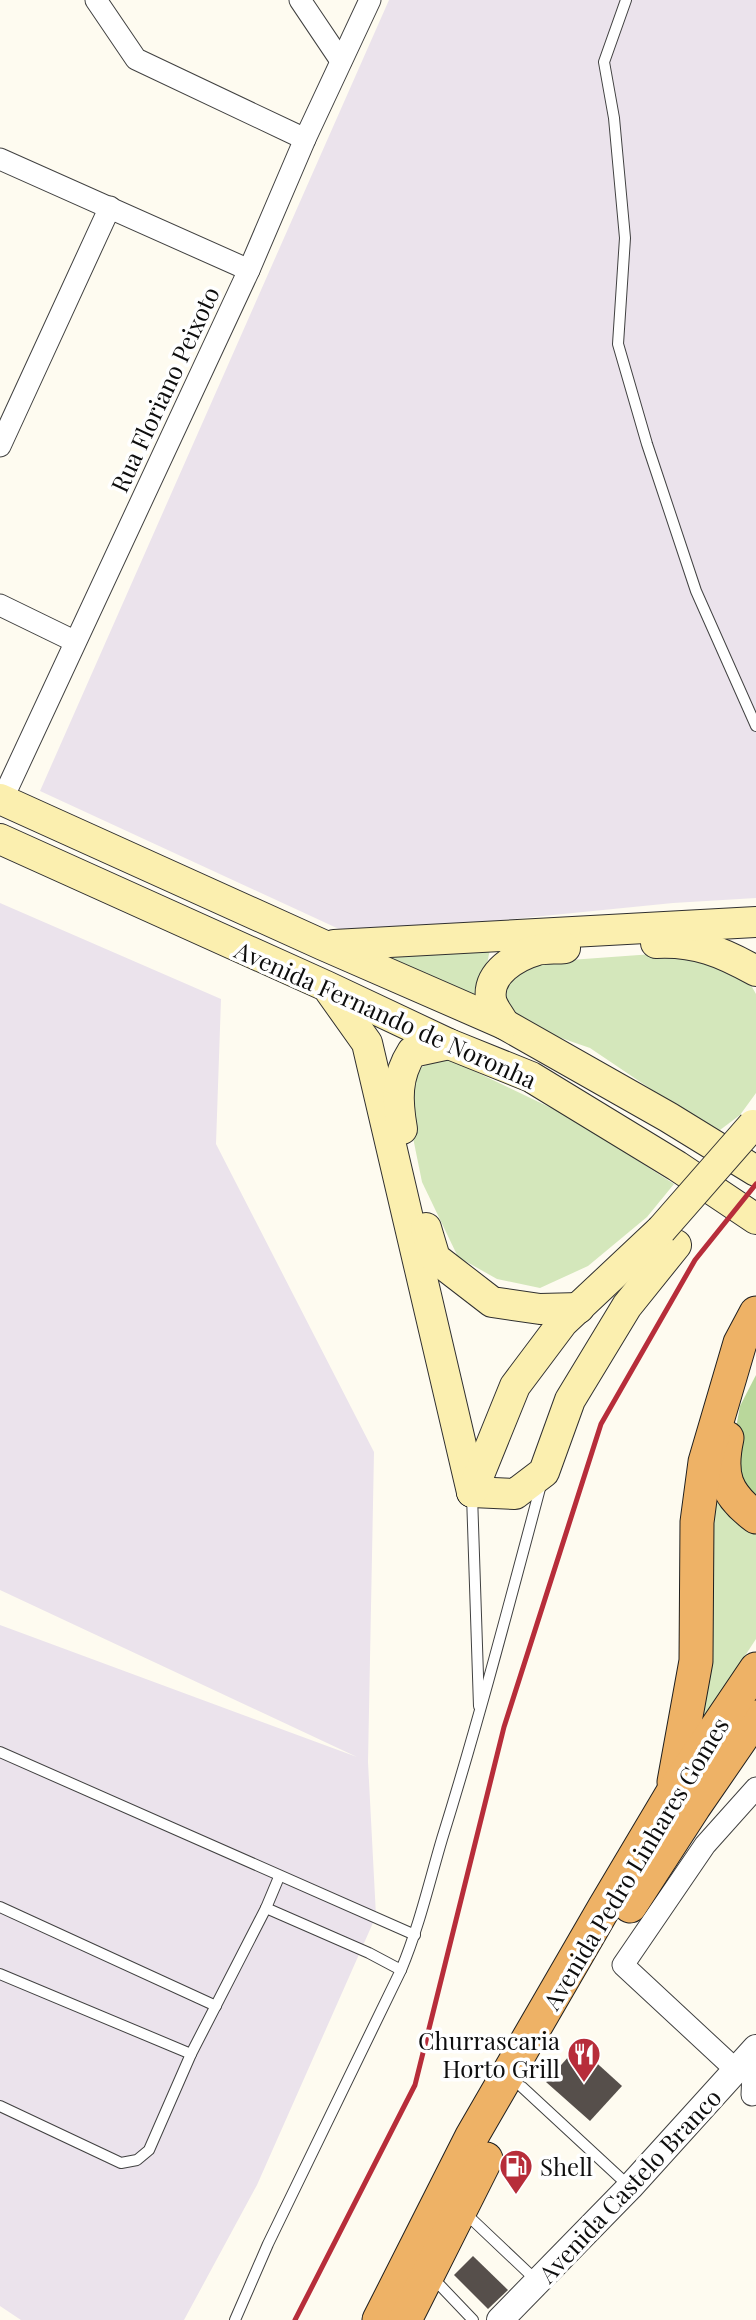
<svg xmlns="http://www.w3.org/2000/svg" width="756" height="2320" font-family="'Playfair Display',serif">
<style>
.industrial{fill:#ebe3ec}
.green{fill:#d4e7bb}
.forest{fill:#b9d79b}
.building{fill:#564f4b}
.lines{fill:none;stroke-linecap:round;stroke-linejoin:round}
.service-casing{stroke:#414141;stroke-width:12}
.minor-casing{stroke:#414141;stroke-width:23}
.tertiary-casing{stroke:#414141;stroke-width:28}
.secondary-casing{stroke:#303030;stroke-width:32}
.trunk-casing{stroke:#1f1f1f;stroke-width:35}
.service{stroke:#fff;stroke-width:10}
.minor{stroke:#fff;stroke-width:21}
.tertiary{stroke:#fff;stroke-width:26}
.secondary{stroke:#fbefaf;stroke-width:30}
.trunk{stroke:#eeb266;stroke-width:33}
.rail{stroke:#b72d3a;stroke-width:5}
.secondary-bridge-casing{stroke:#303030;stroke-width:32;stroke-linecap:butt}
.secondary-bridge{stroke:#fbefaf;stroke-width:30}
.labels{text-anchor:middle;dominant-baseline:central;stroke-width:7;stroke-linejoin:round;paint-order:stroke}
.street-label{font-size:24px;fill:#0e0e0e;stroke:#fff}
.poi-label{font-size:24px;fill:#0e0e0e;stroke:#fff;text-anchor:end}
</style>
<rect width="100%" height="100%" fill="#fefbf0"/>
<g class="industrial">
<path d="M 389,0 L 756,0 L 756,898 L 673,903 L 352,935 L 40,791 Z"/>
<path d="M 0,903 L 221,999 L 216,1144 L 374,1452 L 368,1762 L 376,1916 L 257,2185 L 184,2320 L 21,2320 L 0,2306 L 0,1625 L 357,1757 L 0,1590 Z"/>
</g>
<g class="green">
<path d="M 490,949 L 478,1011 L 364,955 Z"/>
<path d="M 681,952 L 717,960 L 752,987 L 756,994 L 756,1093 L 740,1115 L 716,1133 L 590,1048 L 515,1022 L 501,991 L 512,971 L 542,962 Z"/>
<path d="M 445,1057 L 570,1117 L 674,1184 L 647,1217 L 588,1266 L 540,1288 L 497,1279 L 458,1257 L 422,1182 L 409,1118 L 410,1083 L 422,1067 Z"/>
<path d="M 708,1480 L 756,1525 L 756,1639 L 712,1706 L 692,1732 Z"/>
</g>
<path class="forest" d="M 756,1375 L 756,1509 L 730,1461 L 740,1406 Z"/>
<g class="building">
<path d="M 578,2046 L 622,2086 L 590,2121 L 546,2082 Z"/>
<path d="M 473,2256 L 508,2290 L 488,2309 L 454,2275 Z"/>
</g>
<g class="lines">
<defs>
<g id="service">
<path d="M 626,0 L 604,62 L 614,118 L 625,238 L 618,344 L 647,444 L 696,591 L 756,726"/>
<path d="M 472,1495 L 479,1706"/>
<path d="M 0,1752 L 415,1935"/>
<path d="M 0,1907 L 216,2006"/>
<path d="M 266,1908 L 369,1953 L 401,1970"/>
<path d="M 0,1974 L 191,2054"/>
<path d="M 522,2087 L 630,2187"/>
<path d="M 0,2106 L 121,2163 L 137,2160 L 149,2150 L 191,2054 L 266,1908 L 279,1877"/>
<path d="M 463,2211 L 538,2282"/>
<path d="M 433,2278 L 473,2320"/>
<path d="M 235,2320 L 268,2244 L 401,1970 C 419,1927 429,1883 442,1839 C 479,1720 510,1601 542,1481"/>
</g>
<g id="minor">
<path d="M 96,0 L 136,59 L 305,139"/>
<path d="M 300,0 L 341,61"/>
<path d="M 0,159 L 249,270"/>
<path d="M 0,446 L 110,207"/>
<path d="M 0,605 L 74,641"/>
<path d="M 2,800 L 249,270 L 305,139 L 370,0"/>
<path d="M 736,2070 L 623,1965 L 705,1845 L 756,1788"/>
<path d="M 752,2095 L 754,2050"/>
</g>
<path id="tertiary" d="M 500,2320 L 630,2187 L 756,2048"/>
<g id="secondary">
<path d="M 0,799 L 323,945 L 504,1024 L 668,1117 L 756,1171"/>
<path d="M 0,839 L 326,986 L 449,1044 L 531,1077 L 677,1166 L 756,1219"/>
<path d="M 656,943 C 696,941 722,952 756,971"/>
<path d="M 334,945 L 756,922"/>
<path d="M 330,991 L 367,1043 L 472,1492"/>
<path d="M 504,1024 C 500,1016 492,1007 491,999 C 487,973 516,956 537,950 C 545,948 556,949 565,948"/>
<path d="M 402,1129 C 397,1100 396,1077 412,1052 L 449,1044"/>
<path d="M 426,1228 L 435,1258 L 492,1302 L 540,1309 L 579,1308"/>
<path d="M 472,1492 L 515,1494 L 544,1472 L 570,1400 L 627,1306 L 676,1245"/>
<path d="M 472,1492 L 515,1386 L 563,1322 L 661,1230"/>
</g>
<g id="trunk">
<path d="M 727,1438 C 719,1475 725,1494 756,1517"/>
<path d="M 674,1782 L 696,1661 L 697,1522 L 705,1462 L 740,1343 L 756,1313"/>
<path d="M 630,1906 L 694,1807 L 756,1717"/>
<path d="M 379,2320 L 472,2136 L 604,1908 L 673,1792 L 756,1669"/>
<path d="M 405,2320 L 486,2159"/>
</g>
</defs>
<use href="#service" class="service-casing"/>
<use href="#minor" class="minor-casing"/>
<use href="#tertiary" class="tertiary-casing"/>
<use href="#secondary" class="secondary-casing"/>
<use href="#trunk" class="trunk-casing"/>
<use href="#service" class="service"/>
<use href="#minor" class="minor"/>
<use href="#tertiary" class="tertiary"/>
<use href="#secondary" class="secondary"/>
<use href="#trunk" class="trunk"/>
<path class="rail" d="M 295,2320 L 415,2085 L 504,1727 L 601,1424 L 695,1260 L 756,1184"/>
<defs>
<path id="secondary-bridge" d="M 661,1230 L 753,1125"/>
</defs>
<use href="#secondary-bridge" class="secondary-bridge-casing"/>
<use href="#secondary-bridge" class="secondary-bridge"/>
</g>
<defs>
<symbol id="restaurant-pin" viewBox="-11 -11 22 30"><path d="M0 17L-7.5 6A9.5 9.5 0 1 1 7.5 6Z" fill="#b72d3a" stroke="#fff"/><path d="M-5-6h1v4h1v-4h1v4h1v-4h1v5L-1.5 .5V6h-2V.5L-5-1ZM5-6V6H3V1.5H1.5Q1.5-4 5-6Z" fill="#fff"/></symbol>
<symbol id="fuel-pin" viewBox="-11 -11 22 30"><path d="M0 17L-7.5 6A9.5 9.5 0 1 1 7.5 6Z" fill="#b72d3a" stroke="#fff"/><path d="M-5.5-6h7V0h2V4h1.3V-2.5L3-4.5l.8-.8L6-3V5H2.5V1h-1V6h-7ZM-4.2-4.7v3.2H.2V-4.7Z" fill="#fff"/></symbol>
</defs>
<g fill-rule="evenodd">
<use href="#restaurant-pin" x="565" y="2035" width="38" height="52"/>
<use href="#fuel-pin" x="497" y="2147" width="38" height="52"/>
</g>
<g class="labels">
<g class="street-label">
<text transform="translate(164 389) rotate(-65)">Rua Floriano Peixoto</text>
<text transform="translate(386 1014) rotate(24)">Avenida Fernando de Noronha</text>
<text transform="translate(635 1863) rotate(-59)">Avenida Pedro Linhares Gomes</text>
<text transform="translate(629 2185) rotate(-47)">Avenida Castelo Branco</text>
</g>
<g class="poi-label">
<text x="560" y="2040">Churrascaria<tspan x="560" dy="28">Horto Grill</tspan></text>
<text x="540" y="2166" text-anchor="start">Shell</text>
</g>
</g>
</svg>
